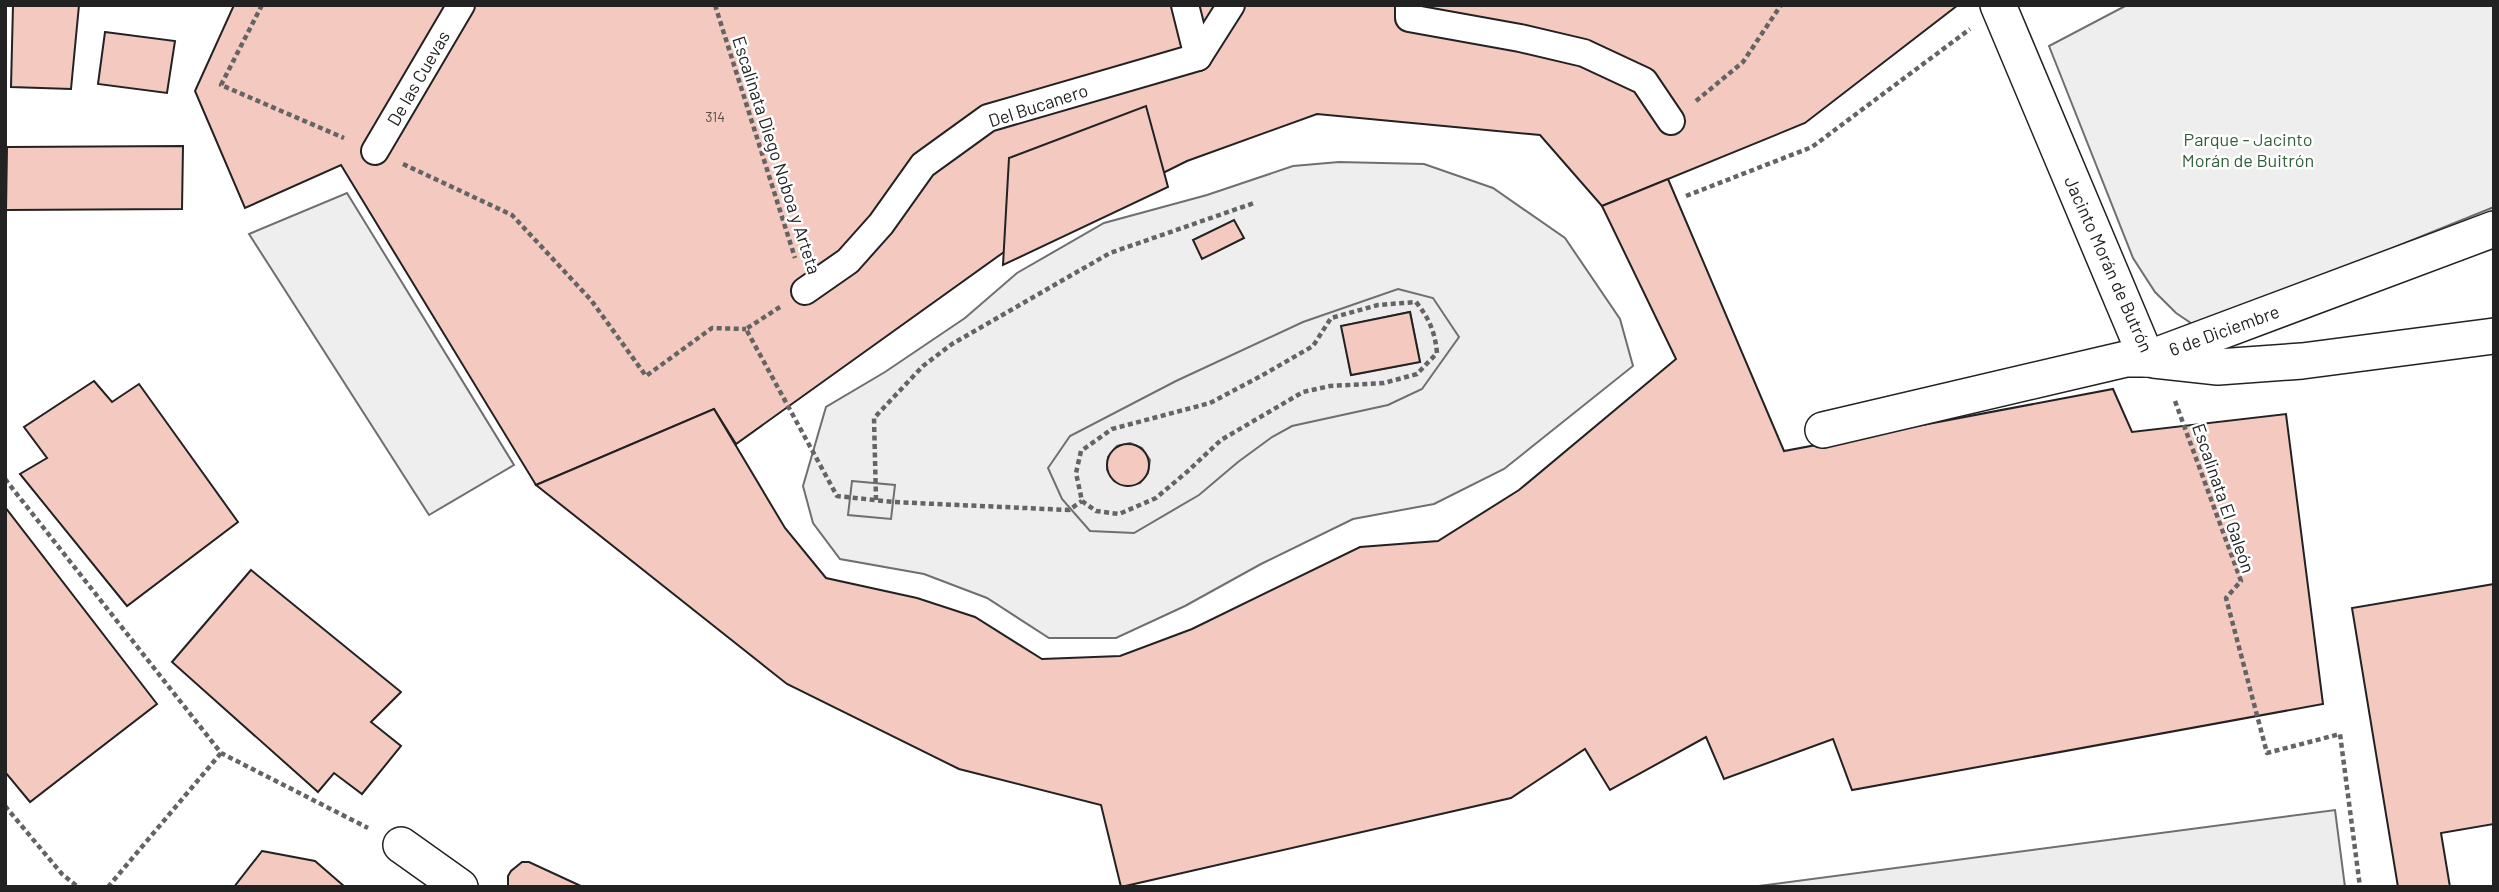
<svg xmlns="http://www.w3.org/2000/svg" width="2499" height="892" font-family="Barlow,sans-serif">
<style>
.green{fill:#eee;stroke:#6f6f6f;stroke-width:2}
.parking{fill:#ededed;stroke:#6f6f6f;stroke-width:2;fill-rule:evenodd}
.building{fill:#f3c9c0;stroke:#222;stroke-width:2}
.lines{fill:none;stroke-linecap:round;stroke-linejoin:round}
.pedestrian-casing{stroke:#222;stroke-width:30}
.minor-casing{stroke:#222;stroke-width:38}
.path{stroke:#646464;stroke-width:4.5;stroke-dasharray:5 3.5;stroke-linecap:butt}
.pedestrian{stroke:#fff;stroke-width:26}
.minor{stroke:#fff;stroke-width:35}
.labels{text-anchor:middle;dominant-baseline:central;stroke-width:5;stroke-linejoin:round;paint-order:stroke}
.number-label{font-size:14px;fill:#564c4a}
.street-label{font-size:18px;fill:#222;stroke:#fff}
.park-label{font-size:18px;fill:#2f5e38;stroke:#fff}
</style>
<rect width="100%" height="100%" fill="#fff"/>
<g class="green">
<path d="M 2127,5 L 2494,5 L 2494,207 L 2197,327 L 2176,313 L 2155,292 L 2133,258 L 2049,46 Z"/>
<path d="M 1339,162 L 1424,164 L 1493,188 L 1565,238 L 1620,319 L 1633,366 L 1504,469 L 1434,504 L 1353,519 L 1261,564 L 1185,606 L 1116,638 L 1049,638 L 987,598 L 924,574 L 840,559 L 813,523 L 803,486 L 826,407 L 885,372 L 965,318 L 1017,273 L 1104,223 L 1207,195 L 1293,166 Z"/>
<path d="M 347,193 L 514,465 L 429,515 L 249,234 Z"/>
</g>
<g class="parking">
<path d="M 1398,289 L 1433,298 L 1459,337 L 1422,389 L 1388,405 L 1292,426 L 1272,437 L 1238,462 L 1199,495 L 1134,533 L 1090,531 L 1062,499 L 1048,468 L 1070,436 L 1176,381 L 1303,322 ZM 1410,312 L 1420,362 L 1351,375 L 1342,326 ZM 1130,443 L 1142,448 L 1150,460 L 1148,473 L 1140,483 L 1127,486 L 1114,481 L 1107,470 L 1108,457 L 1117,446 Z"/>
<path d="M 852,481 L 895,485 L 891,519 L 848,515 Z"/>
<path d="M 2335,810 L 2345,887 L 1751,887 Z"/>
</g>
<g class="building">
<path d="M 13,5 L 79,5 L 71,89 L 11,87 Z"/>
<path d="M 234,5 L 1958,5 L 1805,123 L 1602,206 L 1540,135 L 1317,114 L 1187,161 L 1004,252 L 736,444 L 714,409 L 536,485 L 341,165 L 245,208 L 195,91 Z"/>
<path d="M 105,32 L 175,41 L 167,93 L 98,84 Z"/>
<path d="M 1146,106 L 1168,187 L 1003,265 L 1009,158 Z"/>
<path d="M 183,146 L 182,209 L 6,210 L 7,147 Z"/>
<path d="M 1668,179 L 1784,451 L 2113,389 L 2132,432 L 2286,414 L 2323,704 L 1852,790 L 1833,739 L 1724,779 L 1706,737 L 1610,790 L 1585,749 L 1511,798 L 1121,887 L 1101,805 L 959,769 L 787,684 L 536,485 L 714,409 L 785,528 L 826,578 L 917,598 L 975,617 L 1042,659 L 1120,656 L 1192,629 L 1360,547 L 1438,541 L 1519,490 L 1676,359 L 1602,206 Z"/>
<path d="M 1234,220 L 1244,238 L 1202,259 L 1193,240 Z"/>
<path d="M 1410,312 L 1420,362 L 1351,375 L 1341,326 Z"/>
<path d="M 94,381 L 112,402 L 139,384 L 238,522 L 127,606 L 20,474 L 47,458 L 24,427 Z"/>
<circle cx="1128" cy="465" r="21"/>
<path d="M 5,507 L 157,704 L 30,802 L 5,772 Z"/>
<path d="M 251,570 L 401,692 L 371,722 L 401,746 L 362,794 L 334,773 L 318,792 L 172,662 Z"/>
<path d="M 2494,584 L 2494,824 L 2441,833 L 2450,887 L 2398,887 L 2352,608 Z"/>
<path d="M 262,851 L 315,861 L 345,887 L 234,887 Z"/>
<path d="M 522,862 L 529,862 L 583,887 L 508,887 L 508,876 L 511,871 Z"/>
</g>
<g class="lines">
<defs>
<g id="pedestrian">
<path d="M 1409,5 L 1409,18 L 1520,38 L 1584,53 L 1644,81 L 1671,121"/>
<path d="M 1198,57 L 1231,5"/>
<path d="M 375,151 L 461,5"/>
<path d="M 805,291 L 848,261 L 881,224 L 923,165 L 988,118 L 1198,57 L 1185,5"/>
</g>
<g id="minor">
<path d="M 1998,5 L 2147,359"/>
<path d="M 2154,360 L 2218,367 L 2302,361 L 2494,336"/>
<path d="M 1823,430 L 2126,359 L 2147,359 L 2494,229"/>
<path d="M 401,845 L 460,887"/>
</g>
</defs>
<use href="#pedestrian" class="pedestrian-casing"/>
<use href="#minor" class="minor-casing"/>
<g class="path">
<path d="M 262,5 L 221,85 L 344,138"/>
<path d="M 715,5 L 795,258"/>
<path d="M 1696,101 L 1743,62 L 1781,5"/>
<path d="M 403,164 L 512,215 L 591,300 L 646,376 L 712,328 L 746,329"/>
<path d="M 1686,196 L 1812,147 L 1970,29"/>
<path d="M 1416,302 C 1429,318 1435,332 1437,353 L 1417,374 L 1384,383 L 1330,386 L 1303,392 L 1221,440 L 1188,471 L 1156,498 L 1119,514 L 1096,511 L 1082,501 L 1076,473 L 1081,451 L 1112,429 L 1210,403 L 1261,376 L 1313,346 L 1331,318 L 1378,305 Z"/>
<path d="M 780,307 L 746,329 L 837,496 L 893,502 L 1069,510 L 1082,501"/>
<path d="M 2175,401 L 2241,581 L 2226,598 L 2267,753 L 2340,734 L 2360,887"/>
<path d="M 5,479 L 221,753 L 368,828"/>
<path d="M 876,500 L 874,418 L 923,366 L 952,344 L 1110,253 L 1254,203"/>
<path d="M 5,806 L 62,874 L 78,887"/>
<path d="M 108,887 L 221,753"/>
</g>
<use href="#pedestrian" class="pedestrian"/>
<use href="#minor" class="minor"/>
</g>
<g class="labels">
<g class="number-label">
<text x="715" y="116">314</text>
</g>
<g class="street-label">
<text transform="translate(418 78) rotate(-60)">De las Cuevas</text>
<text transform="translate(1038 105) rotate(-18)">Del Bucanero</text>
<text transform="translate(777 155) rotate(72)">Escalinata Diego Noboa y Arteta</text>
<text transform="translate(2109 264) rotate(66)">Jacinto Morán de Butrón</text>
<text transform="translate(2224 330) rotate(-20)">6 de Diciembre</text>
<text transform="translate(2224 498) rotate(71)">Escalinata El Galeón</text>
</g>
<g class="park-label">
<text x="2248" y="139">Parque - Jacinto<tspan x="2248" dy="21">Morán de Buitrón</tspan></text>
</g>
</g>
<rect width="2499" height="892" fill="none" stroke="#222222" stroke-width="14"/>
</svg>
